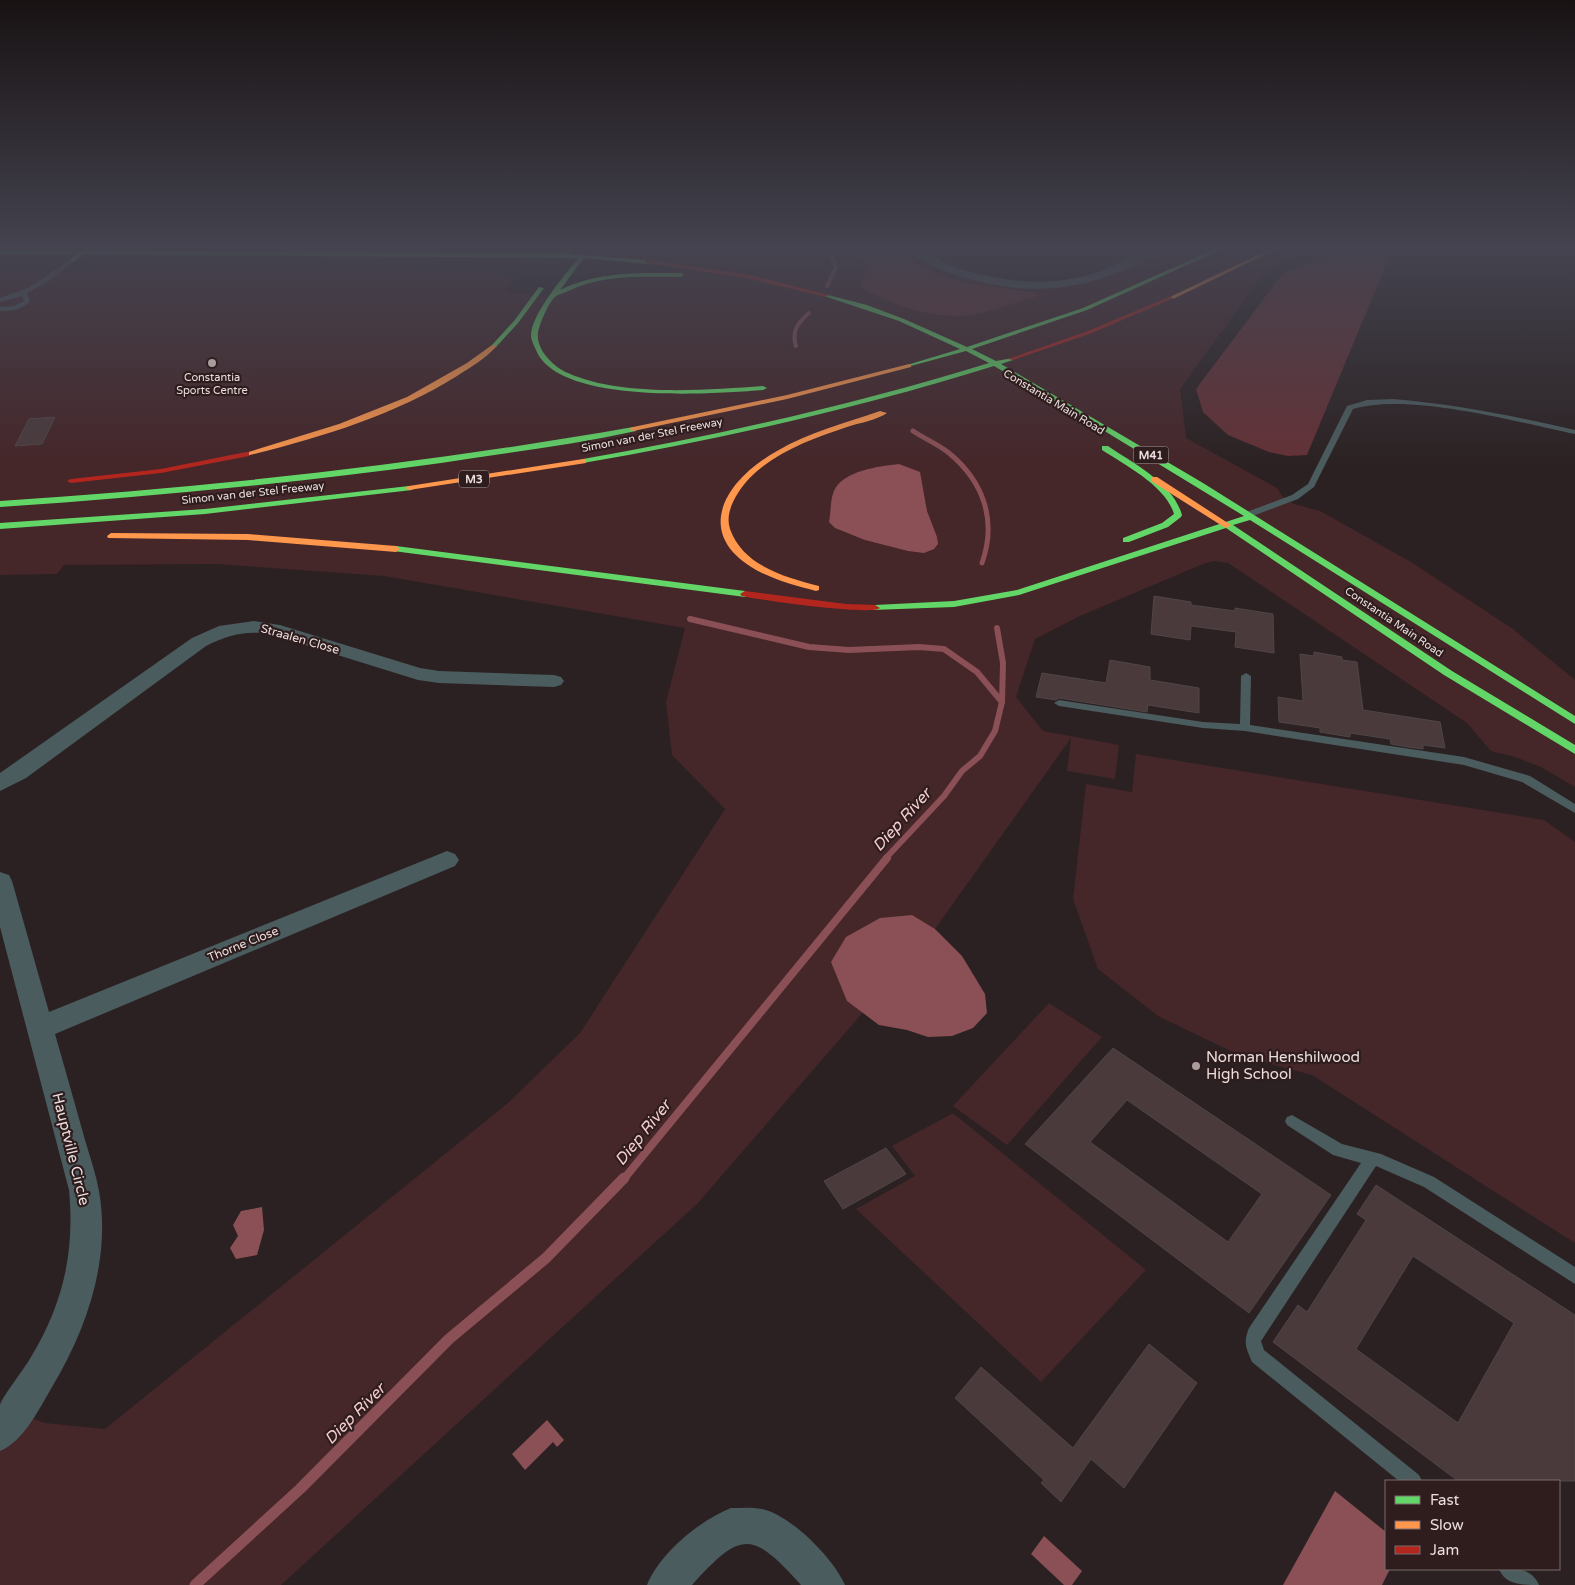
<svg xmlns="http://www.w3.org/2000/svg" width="1575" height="1585" font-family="'Varela Round',sans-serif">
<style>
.green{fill:#452629}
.forest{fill:#643136}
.water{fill:#8a5055}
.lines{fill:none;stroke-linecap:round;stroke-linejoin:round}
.stream-far4{stroke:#8a5055;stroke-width:4}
.stream-far3{stroke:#8a5055;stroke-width:5}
.stream-far2{stroke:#8a5055;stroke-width:6}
.stream-far1{stroke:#8a5055;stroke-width:8}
.stream{stroke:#8a5055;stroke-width:11}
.building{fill:#4a3a3c;stroke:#4f4647;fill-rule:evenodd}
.lane{fill:#4b5c5e;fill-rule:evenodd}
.street{fill:#4b5c5e;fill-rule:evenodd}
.fast{fill:#63d668;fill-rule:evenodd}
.slow{fill:#ff974d;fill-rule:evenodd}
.jam{fill:#b3261e;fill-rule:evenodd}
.poi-dot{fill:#a89c9c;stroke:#2f1d1e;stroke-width:2}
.labels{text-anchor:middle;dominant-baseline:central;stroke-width:4.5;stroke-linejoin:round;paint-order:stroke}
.far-poi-label{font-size:11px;fill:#ebdede;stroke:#2f1d1e}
.far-street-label{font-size:11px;fill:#ebdede;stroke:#2f1d1e}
.shield{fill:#2f1d1e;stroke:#b3a4a4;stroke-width:1}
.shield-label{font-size:11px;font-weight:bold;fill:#ebdede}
.street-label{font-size:12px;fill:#ebdede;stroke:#2f1d1e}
.near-poi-label{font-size:15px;fill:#ebdede;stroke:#2f1d1e;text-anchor:start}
.near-street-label{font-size:15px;fill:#ebdede;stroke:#2f1d1e}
.near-water-label{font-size:16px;font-style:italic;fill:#f5cdcf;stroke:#2f1d1e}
</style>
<rect width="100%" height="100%" fill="#2b2122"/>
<g class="green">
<path d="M 594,246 L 906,246 L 948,269 L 1030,285 L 1096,277 L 1166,246 L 1317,246 L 1265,272 L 1180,389 L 1186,438 L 1277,488 L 1283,497 L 1294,504 L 1320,511 L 1411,562 L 1513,629 L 1575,680 L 1575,787 L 1541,767 L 1515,757 L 1491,751 L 1467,723 L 1228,563 L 1214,561 L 1203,564 L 1080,616 L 1035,639 L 1016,697 L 1043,731 L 1119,745 L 1115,779 L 1067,771 L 1071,738 L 935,929 L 698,1203 L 281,1585 L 0,1585 L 0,1407 L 45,1423 L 105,1429 L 508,1103 L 580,1033 L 725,809 L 672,755 L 666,702 L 685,628 L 384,576 L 217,564 L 64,565 L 57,574 L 0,575 L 0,269 L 90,271 L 96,266 L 488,269 L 514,279 L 505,292 L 555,296 L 573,284 L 658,276 L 686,267 L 583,256 Z"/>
<path d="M 1136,754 L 1544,820 L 1575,842 L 1575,1243 L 1312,1075 L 1241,1056 L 1158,1016 L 1098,969 L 1073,899 L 1086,784 L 1132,792 Z"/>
<path d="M 1049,1003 L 1102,1037 L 1007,1145 L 953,1106 Z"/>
<path d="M 953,1113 L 1146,1270 L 1041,1382 L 856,1209 L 915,1176 L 892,1146 Z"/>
</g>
<g class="forest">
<path d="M 849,246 L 890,246 L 911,260 L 931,271 L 957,281 L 1037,293 L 1039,296 C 1017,302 994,311 971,315 C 936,320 889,305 860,286 L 868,268 L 860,255 Z"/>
<path d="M 1361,246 L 1387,246 L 1393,248 L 1307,455 L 1288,456 L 1269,452 L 1228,435 L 1203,412 L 1196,389 L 1283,273 Z"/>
</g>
<g class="water">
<path d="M 899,464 L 920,472 L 927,511 L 937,537 L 938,544 L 934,549 L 924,553 L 908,551 L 865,540 L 835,528 L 829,522 C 831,513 830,500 834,491 C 842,471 880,466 899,464 Z"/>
<path d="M 912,915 L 935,929 L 962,956 L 985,994 L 987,1013 L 973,1028 L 952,1036 L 928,1037 L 907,1030 L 879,1025 L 847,1001 L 831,962 L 846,937 L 880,918 Z"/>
<path d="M 262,1207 L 264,1230 L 257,1255 L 236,1259 L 230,1248 L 238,1236 L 233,1225 L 241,1211 Z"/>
<path d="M 547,1420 L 564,1440 L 557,1447 L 553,1442 L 525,1470 L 512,1454 Z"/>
<path d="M 1335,1491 L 1386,1532 L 1386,1569 L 1390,1569 L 1382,1585 L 1283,1585 Z"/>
<path d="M 1044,1536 L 1082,1571 L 1072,1585 L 1064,1585 L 1031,1554 Z"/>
</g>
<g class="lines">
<g class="stream-far4">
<path d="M 827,246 L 836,267 L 827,286"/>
<path d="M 796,346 C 791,331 798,323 809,313"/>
</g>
<path class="stream-far3" d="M 913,431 C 925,439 938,444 949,453 C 984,482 997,521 982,563"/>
<g class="stream-far2">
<path d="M 690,619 L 809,647 L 849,650 L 919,647 L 944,649 L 977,672 L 1002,702"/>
<path d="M 885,859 L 944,796 L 962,771 L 980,756 L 995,731 L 1002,702 L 1003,663 L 997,628"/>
</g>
<path class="stream-far1" d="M 623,1180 L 887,858"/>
<path class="stream" d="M 195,1585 L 300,1489 L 449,1339 L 546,1258 L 624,1178"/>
</g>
<g class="building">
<path d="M 55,417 L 42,444 L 15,446 L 29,419 Z"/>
<path d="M 1154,596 L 1191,602 L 1191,605 L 1235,611 L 1235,608 L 1273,614 L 1274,653 L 1235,647 L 1236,632 L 1191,626 L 1190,640 L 1151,634 Z"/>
<path d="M 1314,652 L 1342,657 L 1342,660 L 1357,662 L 1363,710 L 1440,722 L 1445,748 L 1423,745 L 1423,749 L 1408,747 L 1391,744 L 1390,739 L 1350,733 L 1350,737 L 1320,732 L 1320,728 L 1279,722 L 1278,697 L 1303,701 L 1300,654 L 1314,656 Z"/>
<path d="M 1110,660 L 1150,667 L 1150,680 L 1199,688 L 1199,713 L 1148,705 L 1147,712 L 1059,698 L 1056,700 L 1036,697 L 1042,673 L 1106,683 Z"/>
<path d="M 1113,1048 L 1331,1195 L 1249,1313 L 1025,1144 ZM 1127,1100 L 1262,1194 L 1228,1242 L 1090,1142 Z"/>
<path d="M 886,1148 L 906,1174 L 843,1209 L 824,1181 Z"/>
<path d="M 1376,1185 L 1575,1315 L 1575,1481 L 1458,1481 L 1273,1342 L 1298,1305 L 1307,1312 L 1366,1220 L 1357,1214 ZM 1413,1256 L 1514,1323 L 1458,1423 L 1356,1349 Z"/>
<path d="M 1149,1344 L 1197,1383 L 1124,1488 L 1091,1459 L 1061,1502 L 1041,1483 L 1044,1480 L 955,1398 L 981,1367 L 1073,1448 Z"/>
</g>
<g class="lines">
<g class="lane">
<path d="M 1144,246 L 1164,246 L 1165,247 L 1162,249 Z"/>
<path d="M 73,258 L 75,259 L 75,261 L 50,280 L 27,293 L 30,301 C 22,310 12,311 0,311 L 0,307 L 14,306 L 24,301 L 22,296 L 0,302 L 0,298 L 28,288 Z"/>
<path d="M 1393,399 C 1454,404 1515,416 1575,430 L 1575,434 C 1517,422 1409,392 1353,409 L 1314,487 L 1298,499 L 1250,517 L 1244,517 L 1244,513 L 1292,495 L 1308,484 L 1347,406 L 1367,400 Z"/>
<path d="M 1246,673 L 1251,676 L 1250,725 L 1464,757 L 1530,776 L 1575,804 L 1575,813 L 1522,782 L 1464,765 L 1245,731 L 1203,728 L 1059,706 L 1054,703 L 1059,700 L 1203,722 L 1240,724 L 1241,676 Z"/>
<path d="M 1292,1115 L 1342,1144 L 1381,1154 L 1434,1177 L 1575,1267 L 1575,1284 L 1424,1187 L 1376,1166 L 1261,1341 L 1264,1350 L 1419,1475 L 1422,1481 L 1399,1481 L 1252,1362 C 1246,1348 1243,1343 1249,1328 L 1361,1163 L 1333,1155 L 1287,1125 L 1285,1121 L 1287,1117 Z"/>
<path d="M 1499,1569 C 1515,1569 1531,1567 1539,1585 C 1522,1585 1505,1585 1499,1569 Z"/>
</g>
<g class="street">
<path d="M 900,246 C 920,244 934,259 952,266 C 981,276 1011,282 1042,282 C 1062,281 1082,278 1101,271 C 1124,262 1148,244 1172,246 C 1165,253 1151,257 1142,262 C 1076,294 1020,297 950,273 C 936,269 910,257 900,246 Z"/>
<path d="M 254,621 L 280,625 L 420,668 L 439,671 L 554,675 L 561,677 L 564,681 L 561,685 L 554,687 L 439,683 L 418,680 L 270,634 C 246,630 227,635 206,646 L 26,778 L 0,791 L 0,773 L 192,638 L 219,626 Z"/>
<path d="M 447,851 L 455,854 L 459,860 L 455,866 L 55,1034 C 65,1069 75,1104 85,1140 C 90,1157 96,1174 99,1191 C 111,1259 87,1329 52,1387 C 39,1409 24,1441 0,1451 C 0,1440 0,1414 0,1405 C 2,1397 25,1368 31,1357 C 63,1304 75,1252 69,1190 L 0,927 L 0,872 L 9,875 L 12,881 L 49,1012 Z"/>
<path d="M 731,1508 C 741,1508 752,1507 762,1509 C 791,1515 834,1559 845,1585 L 801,1585 C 752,1530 741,1531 692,1585 L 647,1585 C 660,1553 699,1521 731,1508 Z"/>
</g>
<g class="fast">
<path d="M 87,246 L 93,246 L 88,251 L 563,253 L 575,246 L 582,246 L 570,254 L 647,260 L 650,262 L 647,264 L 584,258 L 560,290 C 598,271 640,273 681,273 L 684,275 L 681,277 C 642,277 602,274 566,292 C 563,293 558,295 556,296 C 549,301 539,325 538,333 C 536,350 554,367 568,373 C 621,397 706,390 763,386 L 767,388 L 763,390 C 713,394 558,405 536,350 C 534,345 531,340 531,336 C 531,314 565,275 578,258 L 84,254 L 73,262 L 70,260 L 76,254 L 0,254 L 0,250 L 81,251 Z"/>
<path d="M 1222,246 L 1229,246 L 1087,310 L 972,349 L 996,361 L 1013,358 L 1013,360 L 1001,364 L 1203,483 L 1575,716 L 1575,724 L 1250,520 L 1233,525 L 1452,671 L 1575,745 L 1575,754 L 1444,675 L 1226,528 L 1019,595 L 954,607 L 872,610 L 870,608 L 875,605 L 954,601 L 1017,590 L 1244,516 L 1075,413 L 994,366 C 859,408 722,439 583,463 L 579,461 L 583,459 C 720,435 856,404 989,363 L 966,351 L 907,367 L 907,365 L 960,349 L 899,321 L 824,296 L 824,294 L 867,305 L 904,319 L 967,347 L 1083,308 Z"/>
<path d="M 539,287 L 544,288 L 518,323 L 496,347 L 492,347 L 492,345 L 514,321 Z"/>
<path d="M 633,427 L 637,429 L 636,431 C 572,445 506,453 441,463 C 295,483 148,497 0,507 L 0,501 C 213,487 423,464 633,427 Z"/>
<path d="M 1102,446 L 1108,446 C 1134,464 1173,483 1182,515 L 1181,517 L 1168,527 L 1129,542 L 1123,542 L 1123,538 L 1162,523 L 1174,514 C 1166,486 1125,465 1102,450 Z"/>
<path d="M 409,486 L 413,488 L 412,490 L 205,514 L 0,529 L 0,523 L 205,509 Z"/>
<path d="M 396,546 L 745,591 L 750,594 L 745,597 L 393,551 L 393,547 Z"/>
</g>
<g class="slow">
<path d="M 1276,246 L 1283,246 L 1173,299 L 1168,298 Z"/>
<path d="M 492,345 L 497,346 C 486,358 471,367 457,376 C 393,416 319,438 246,456 L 242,454 L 339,424 L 407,397 L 467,363 Z"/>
<path d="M 909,364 L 911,365 L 911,367 L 787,399 L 633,431 L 629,429 L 633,427 L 787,395 Z"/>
<path d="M 880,411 L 887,413 C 877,420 859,423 847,427 C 808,440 761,457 738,493 C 731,504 726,517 730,529 C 743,566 785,577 819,586 L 819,590 L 816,591 C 797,586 779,581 762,573 C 690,537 723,481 777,451 C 809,432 845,423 880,411 Z"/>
<path d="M 583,459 L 586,459 L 586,463 L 409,490 L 405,488 L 409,486 Z"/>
<path d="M 1151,477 L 1157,477 L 1231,525 L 1227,528 L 1224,527 L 1151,481 Z"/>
<path d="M 111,533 L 248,534 L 396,546 L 400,549 L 396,552 L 248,540 L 108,538 L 107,536 Z"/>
</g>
<g class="jam">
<path d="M 647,260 L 746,274 L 829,295 L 826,297 L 746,278 L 645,263 L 644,262 Z"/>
<path d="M 1169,297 L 1174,298 L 1092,333 L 1013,360 L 1008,359 L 1088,331 Z"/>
<path d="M 246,452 L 249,452 L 249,456 L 161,473 L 71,483 L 67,481 L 71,479 L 161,469 Z"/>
<path d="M 745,591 L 846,604 L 875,605 L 880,608 C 871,616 759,600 742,596 L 740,594 Z"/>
</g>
</g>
<linearGradient id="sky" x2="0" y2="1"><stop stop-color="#181213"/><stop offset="0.53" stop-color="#44434f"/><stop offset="1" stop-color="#44434f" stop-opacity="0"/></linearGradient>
<rect width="1575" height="468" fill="url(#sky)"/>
<g class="poi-dot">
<circle cx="212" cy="363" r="5"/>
<circle cx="1196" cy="1066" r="5"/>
</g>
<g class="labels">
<g class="far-poi-label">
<text x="212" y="377">Constantia<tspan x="212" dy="13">Sports Centre</tspan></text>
</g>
<g class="far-street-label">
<text transform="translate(1054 402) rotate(31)">Constantia Main Road</text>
<text transform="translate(652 435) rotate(-11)">Simon van der Stel Freeway</text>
<text transform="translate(253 493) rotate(-6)">Simon van der Stel Freeway</text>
<text transform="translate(1394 622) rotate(34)">Constantia Main Road</text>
</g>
<g class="shield">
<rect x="1133.5" y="446.5" width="35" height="17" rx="4"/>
<rect x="459" y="470.5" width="30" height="17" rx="4"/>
</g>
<g class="shield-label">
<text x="1151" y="455">M41</text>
<text x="474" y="479">M3</text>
</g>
<g class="street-label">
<text transform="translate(300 639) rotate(16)">Straalen Close</text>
<text transform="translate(243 944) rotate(-22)">Thorne Close</text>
</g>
<g class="near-poi-label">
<text x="1206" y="1057">Norman Henshilwood<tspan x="1206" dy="17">High School</tspan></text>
</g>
<g class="near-street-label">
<text transform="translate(71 1149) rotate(76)">Hauptville Circle</text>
</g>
<g class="near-water-label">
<text transform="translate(902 820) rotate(-48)">Diep River</text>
<text transform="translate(643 1133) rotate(-51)">Diep River</text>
<text transform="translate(355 1414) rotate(-45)">Diep River</text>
</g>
</g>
<rect x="1385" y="1480" width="175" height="90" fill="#2f1d1e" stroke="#7a6a6b"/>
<rect x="1395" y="1496" width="25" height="8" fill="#63d668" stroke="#7a6a6b"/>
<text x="1430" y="1505" font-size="15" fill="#ebdede">Fast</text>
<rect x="1395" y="1521" width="25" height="8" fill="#ff974d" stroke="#7a6a6b"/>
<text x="1430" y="1530" font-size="15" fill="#ebdede">Slow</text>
<rect x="1395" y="1546" width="25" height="8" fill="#b3261e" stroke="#7a6a6b"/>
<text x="1430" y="1555" font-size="15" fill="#ebdede">Jam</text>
</svg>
